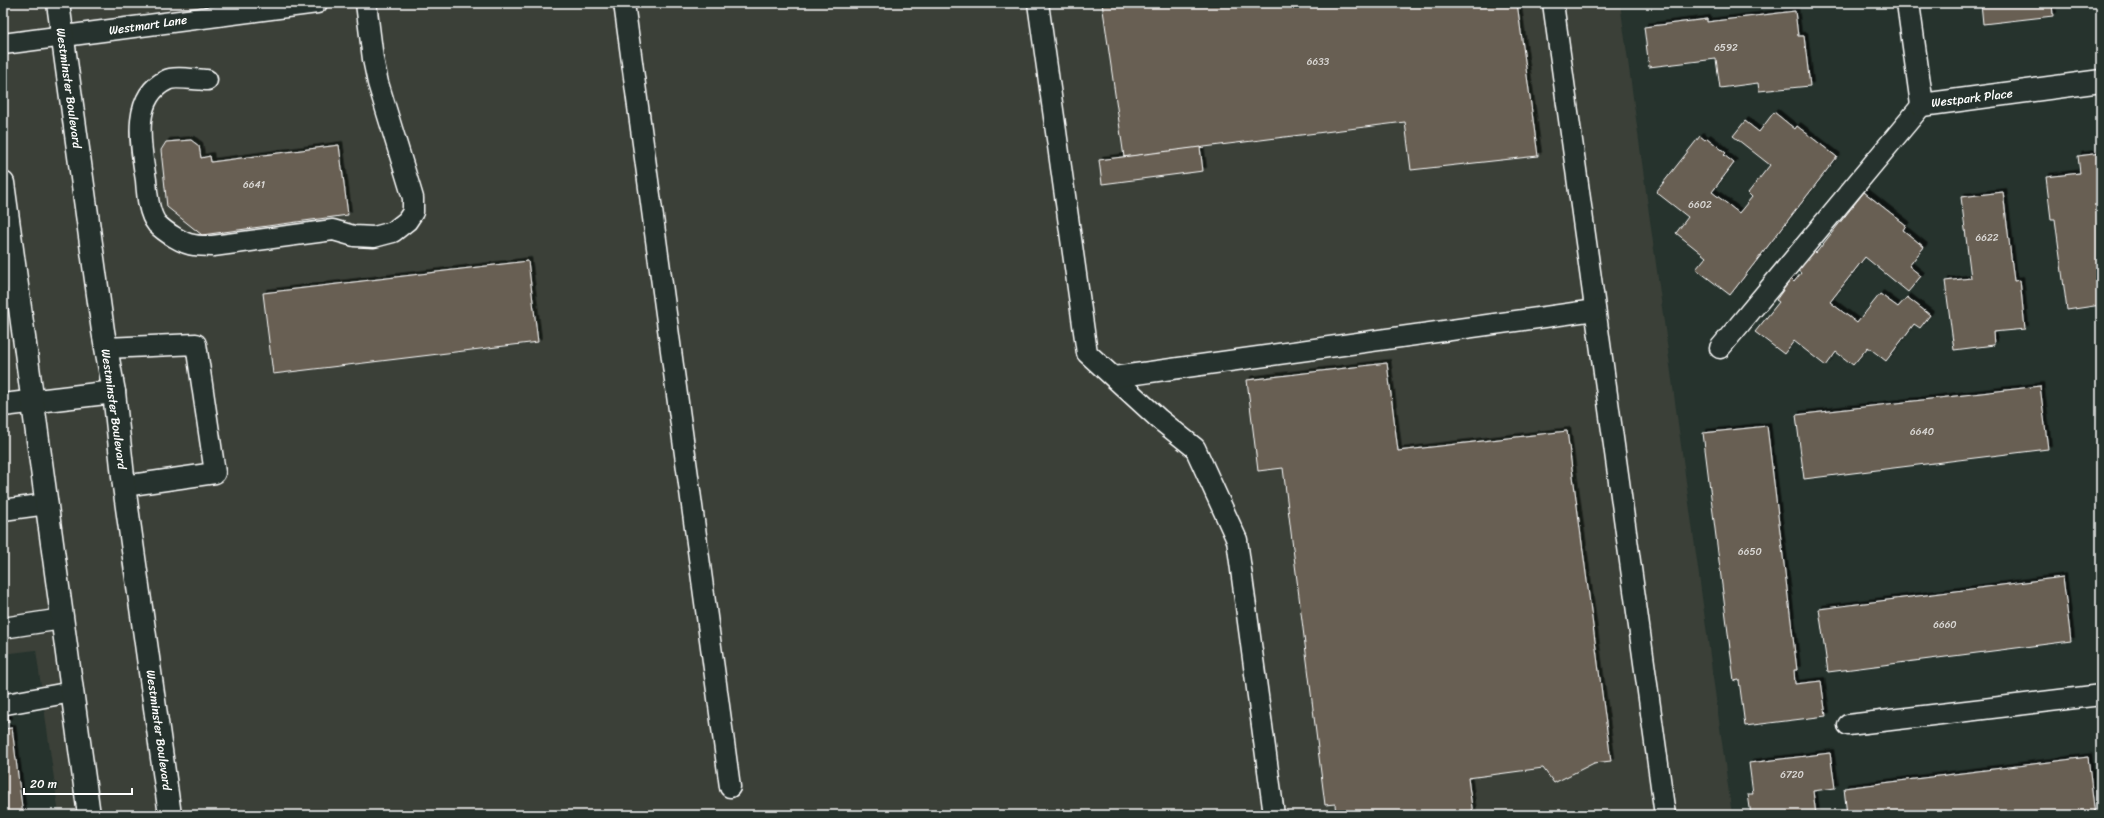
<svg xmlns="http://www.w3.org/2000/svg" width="2104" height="818" font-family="Sriracha,sans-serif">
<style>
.built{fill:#3a4038}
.building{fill:#685f52;stroke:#fff;filter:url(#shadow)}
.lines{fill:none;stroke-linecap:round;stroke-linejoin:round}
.lane-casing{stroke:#fff;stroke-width:23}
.street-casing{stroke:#fff;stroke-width:25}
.secondary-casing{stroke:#fff;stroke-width:25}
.primary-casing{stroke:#fff;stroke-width:25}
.lane{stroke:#26332d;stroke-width:20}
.street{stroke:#26332d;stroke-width:22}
.secondary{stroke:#26332d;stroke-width:22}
.primary{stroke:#26332d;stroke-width:22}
.labels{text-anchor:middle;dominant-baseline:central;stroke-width:3;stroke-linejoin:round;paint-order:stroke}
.number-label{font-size:10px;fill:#d9d7d4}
.street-label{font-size:12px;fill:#fff;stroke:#26332d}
</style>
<defs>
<filter id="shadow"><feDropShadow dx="3.5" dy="-3.5" stdDeviation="0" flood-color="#0009"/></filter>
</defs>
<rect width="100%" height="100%" fill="#26332d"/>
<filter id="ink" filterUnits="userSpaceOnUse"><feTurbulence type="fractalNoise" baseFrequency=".025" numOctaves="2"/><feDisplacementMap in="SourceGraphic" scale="8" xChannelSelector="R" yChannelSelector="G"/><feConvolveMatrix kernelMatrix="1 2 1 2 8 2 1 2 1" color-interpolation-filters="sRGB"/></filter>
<g filter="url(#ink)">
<path class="built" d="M 3,3 L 1620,3 L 1732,815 L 59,815 L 36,650 L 3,654 Z"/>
<g class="building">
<path d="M 1102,3 L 1517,3 L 1538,156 L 1411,170 L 1405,122 L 1124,157 Z"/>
<path d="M 1981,3 L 2052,3 L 2053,16 L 1983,24 Z"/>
<path d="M 1795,11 L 1798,36 L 1804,36 L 1810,86 L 1759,91 L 1758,83 L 1720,88 L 1716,59 L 1649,67 L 1644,27 L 1707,19 L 1707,22 Z"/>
<path d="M 1774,112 L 1795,129 L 1797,126 L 1837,157 L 1730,295 L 1696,269 L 1706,257 L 1676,233 L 1688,217 L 1656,192 L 1700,136 L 1705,140 L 1707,138 L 1726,153 L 1724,155 L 1734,163 L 1712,192 L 1739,213 L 1752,197 L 1748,193 L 1770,165 L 1733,136 L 1745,121 L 1759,132 Z"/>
<path d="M 191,140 L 199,146 L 201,158 L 210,156 L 211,162 L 339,145 L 348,215 L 202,235 L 167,207 L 161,150 L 166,142 Z"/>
<path d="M 1200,147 L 1203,171 L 1102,184 L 1099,160 Z"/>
<path d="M 2101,153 L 2101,305 L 2067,310 L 2055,219 L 2051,219 L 2046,177 L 2080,173 L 2078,156 Z"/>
<path d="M 1864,192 L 1906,225 L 1903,230 L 1924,247 L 1909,266 L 1921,276 L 1908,292 L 1865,257 L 1830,302 L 1857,323 L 1880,294 L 1898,307 L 1907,297 L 1930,315 L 1920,328 L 1914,324 L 1886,361 L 1868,347 L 1853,365 L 1836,352 L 1826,366 L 1794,341 L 1784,354 L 1755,332 L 1779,302 L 1776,300 L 1791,279 L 1794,282 L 1801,273 L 1798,271 L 1814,251 L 1816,253 Z"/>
<path d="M 2003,192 L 2014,281 L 2020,280 L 2025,329 L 1993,332 L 1994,345 L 1954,350 L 1945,281 L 1971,278 L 1961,197 Z"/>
<path d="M 528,261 L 538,342 L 273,374 L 263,293 Z"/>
<path d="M 1387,363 L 1398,451 L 1567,431 L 1611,761 L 1594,763 L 1554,783 L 1543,768 L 1468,778 L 1473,815 L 1336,815 L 1335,804 L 1325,805 L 1283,468 L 1258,471 L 1247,380 Z"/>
<path d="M 2040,386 L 2048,449 L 1804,479 L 1796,415 Z"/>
<path d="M 1767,426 L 1797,670 L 1794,670 L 1795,684 L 1821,681 L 1826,716 L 1745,726 L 1739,680 L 1734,681 L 1703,433 Z"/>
<path d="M 2063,577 L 2071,641 L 1828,672 L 1819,609 Z"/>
<path d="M 3,683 L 9,722 L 3,723 Z"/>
<path d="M 12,728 L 23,815 L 3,815 L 3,729 Z"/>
<path d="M 1830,753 L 1835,788 L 1813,791 L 1816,815 L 1751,815 L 1748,794 L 1753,794 L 1749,763 Z"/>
<path d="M 2088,757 L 2095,815 L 1847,815 L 1844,788 Z"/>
</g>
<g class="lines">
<defs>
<g id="lane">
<path d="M 624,3 L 730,787"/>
<path d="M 1038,3 L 1087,353 L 1159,419 L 1195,448 L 1237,540 L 1274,815"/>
<path d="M 1553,3 L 1665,815"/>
<path d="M 3,44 L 317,3"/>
<path d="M 207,80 C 198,80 174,76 167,80 C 130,97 141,148 146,180 C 147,193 148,213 157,224 C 165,232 183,244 194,245 C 200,246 207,246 213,246 L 333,230 L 354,236 L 374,237 L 393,232 L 407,221 L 413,212 L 413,198 L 378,83 L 373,59 L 366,3"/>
<path d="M 106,348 L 196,344 L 215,473 L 124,486"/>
<path d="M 1720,348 L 1922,105"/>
<path d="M 1114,377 L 1595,310"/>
<path d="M 3,510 L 47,504"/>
<path d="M 3,628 L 62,619"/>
<path d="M 6,704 L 72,692"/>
<path d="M 1848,725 L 2101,695"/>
</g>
<path id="street" d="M 3,405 L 114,392"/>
<path id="secondary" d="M 1908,3 L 1922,105 L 2101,81"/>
<g id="primary">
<path d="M 58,3 L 103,331 L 114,392 L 124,486 L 170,815"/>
<path d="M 3,183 L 89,815"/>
</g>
</defs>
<use href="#lane" class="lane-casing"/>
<use href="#street" class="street-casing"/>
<use href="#secondary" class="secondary-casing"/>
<use href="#primary" class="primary-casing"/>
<use href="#lane" class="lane"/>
<use href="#street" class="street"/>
<use href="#secondary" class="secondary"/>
<use href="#primary" class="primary"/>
</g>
</g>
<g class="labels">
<g class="number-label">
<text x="1726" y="48">6592</text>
<text x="1318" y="62">6633</text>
<text x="254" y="185">6641</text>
<text x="1700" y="205">6602</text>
<text x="1987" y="238">6622</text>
<text x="1922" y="432">6640</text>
<text x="1750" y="552">6650</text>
<text x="1945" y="625">6660</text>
<text x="1792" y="775">6720</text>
</g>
<g class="street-label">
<text transform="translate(148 25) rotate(-8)">Westmart Lane</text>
<text transform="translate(69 88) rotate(82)">Westminster Boulevard</text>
<text transform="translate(1972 98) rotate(-7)">Westpark Place</text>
<text transform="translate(114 409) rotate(82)">Westminster Boulevard</text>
<text transform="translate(159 730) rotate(82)">Westminster Boulevard</text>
</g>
</g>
<rect width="2104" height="818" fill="none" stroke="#26332d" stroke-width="16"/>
<rect x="8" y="8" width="2088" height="802" fill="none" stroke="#fff" stroke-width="1.5" filter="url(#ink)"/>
<path d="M24 788v6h108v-6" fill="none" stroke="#ffffff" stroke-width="2"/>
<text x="30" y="788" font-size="12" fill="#ffffff" stroke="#26332d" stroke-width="3" paint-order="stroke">20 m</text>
</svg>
